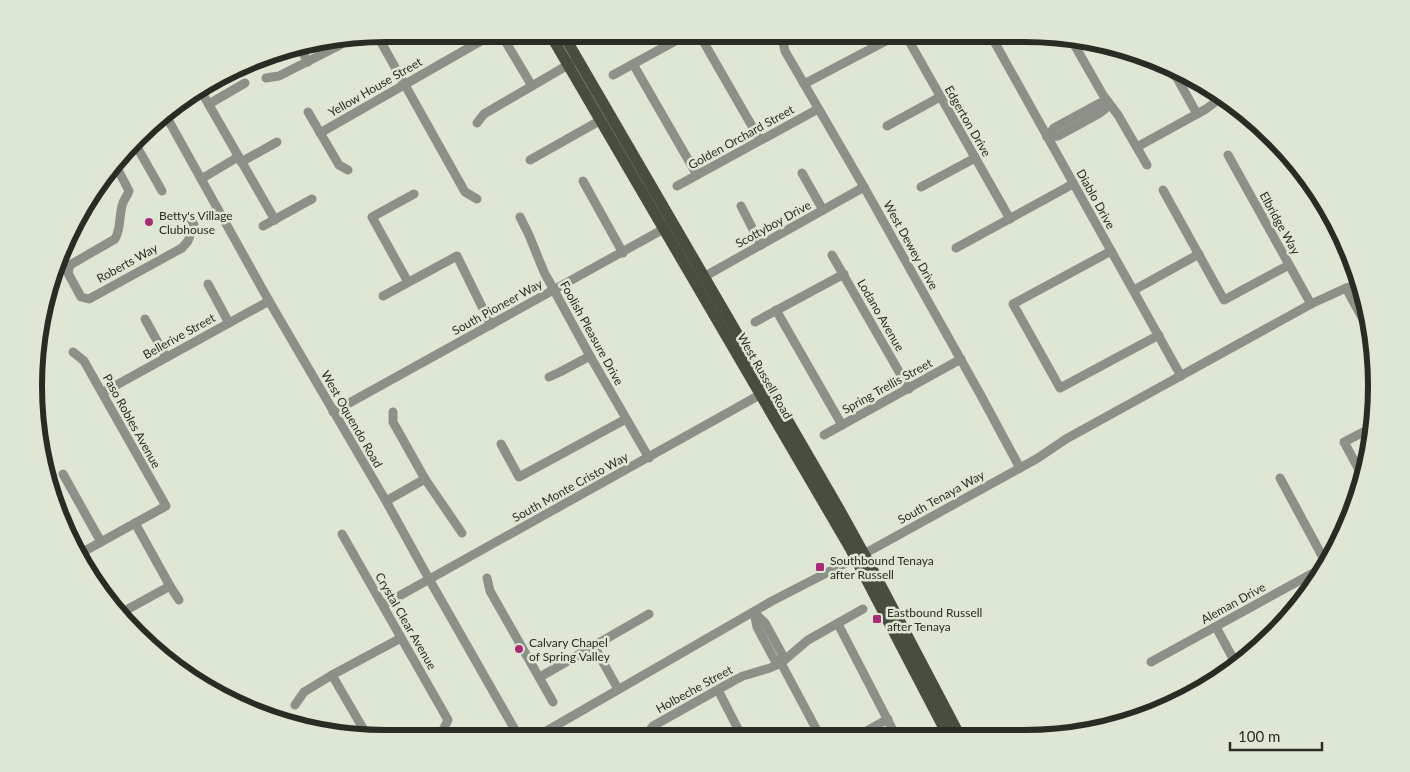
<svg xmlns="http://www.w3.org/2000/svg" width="1410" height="772" font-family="Lato,sans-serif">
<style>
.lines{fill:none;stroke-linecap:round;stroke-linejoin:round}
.minor{stroke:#8d9089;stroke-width:9}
.major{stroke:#484d40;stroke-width:11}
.poi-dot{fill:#ac2b78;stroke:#dee7d4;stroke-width:2}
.labels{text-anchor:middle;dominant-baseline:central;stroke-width:5;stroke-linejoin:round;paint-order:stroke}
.street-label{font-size:12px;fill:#292c25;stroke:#dee7d4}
.poi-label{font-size:12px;fill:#292c25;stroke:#dee7d4;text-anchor:start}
.rim{fill:none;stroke:#292c25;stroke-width:6}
</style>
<rect width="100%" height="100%" fill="#dee7d4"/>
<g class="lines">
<g class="minor">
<path d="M 501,34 L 532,86"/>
<path d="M 699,34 L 760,140"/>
<path d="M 781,34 L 785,51 L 864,187 L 979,392 L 1020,468"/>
<path d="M 905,34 L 1010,219"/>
<path d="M 990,34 L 1181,376"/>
<path d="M 377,35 L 465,192 L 477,199"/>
<path d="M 1071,39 L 1103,95 L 1118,115 L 1147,165"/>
<path d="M 300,48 L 308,62"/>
<path d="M 633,64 L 697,175"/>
<path d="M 1164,66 L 1177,78 L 1197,114"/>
<path d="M 613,75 L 688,34"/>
<path d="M 266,78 L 279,76 L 340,45"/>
<path d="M 804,84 L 899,34"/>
<path d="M 201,91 L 275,220"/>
<path d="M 209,104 L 245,83"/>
<path d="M 308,112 L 339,165 L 348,170"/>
<path d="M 165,114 L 269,301 L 386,501 L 429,579 L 519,737"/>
<path d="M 477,123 L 484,114 L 573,62"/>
<path d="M 887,126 L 940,97"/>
<path d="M 320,133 L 493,34"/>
<path d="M 1047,137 L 1058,136 L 1100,113 L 1105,109 L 1108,102"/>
<path d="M 1047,137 L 1054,128 L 1100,103 L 1108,102"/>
<path d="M 135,146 L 137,147 L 162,191"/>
<path d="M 1137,147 L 1206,109 L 1222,97"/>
<path d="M 1228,155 L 1311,304"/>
<path d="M 530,160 L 601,120"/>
<path d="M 241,162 L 277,142"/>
<path d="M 116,166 L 129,191 C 127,197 123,200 122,206 C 119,217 121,229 115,239 L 70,265 L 68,273 L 81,297 L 89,299 L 182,248 L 188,241 L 194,225 L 191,219"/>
<path d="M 802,173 L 823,210"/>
<path d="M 201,179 L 238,157"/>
<path d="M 583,181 L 623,253"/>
<path d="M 677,186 L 818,109"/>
<path d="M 921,187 L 975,158"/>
<path d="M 1163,190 L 1224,300 L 1289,265"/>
<path d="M 741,206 L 761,245"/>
<path d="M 520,217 L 529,235 L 544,272 L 590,356 L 649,458"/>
<path d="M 263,226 L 312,199"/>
<path d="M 956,248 L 1073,184"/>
<path d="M 1111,251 L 1013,304 L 1060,388 L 1159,335"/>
<path d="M 832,255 L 909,389"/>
<path d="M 700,279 L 864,187"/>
<path d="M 408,282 L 372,217 L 414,194"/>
<path d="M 208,284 L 229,323"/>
<path d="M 1346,288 L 1371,334"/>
<path d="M 1134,290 L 1199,254"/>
<path d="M 383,296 L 457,256 L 491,325"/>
<path d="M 776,310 L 842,425"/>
<path d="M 145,319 L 166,357"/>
<path d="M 755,322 L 844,274"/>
<path d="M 73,352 L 84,361 L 166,506 L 81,553"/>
<path d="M 549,377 L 560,372 L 590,356"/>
<path d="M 102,393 L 269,301"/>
<path d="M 333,412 L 669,226"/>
<path d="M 393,412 L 393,422 L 425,479 L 462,533"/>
<path d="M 824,435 L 961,359"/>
<path d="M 501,444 L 519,477 L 626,419"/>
<path d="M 63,474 L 101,542"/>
<path d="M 1363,477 L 1344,442 L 1373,427"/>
<path d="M 1280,478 L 1327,565"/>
<path d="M 386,501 L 425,479"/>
<path d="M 135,523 L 170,586 L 179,600"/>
<path d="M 342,534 L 448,720 L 443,730 L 430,737"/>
<path d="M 487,578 L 490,591 L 553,702"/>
<path d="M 383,605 L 765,392"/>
<path d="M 754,612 L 765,623 L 782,654 L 781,663 L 820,736"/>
<path d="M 754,612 L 757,627 L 774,659 L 781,663"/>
<path d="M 119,614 L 170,586"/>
<path d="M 838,624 L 896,736"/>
<path d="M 1216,627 L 1236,664"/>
<path d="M 594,646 L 618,689"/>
<path d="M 1151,662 L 1326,566"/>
<path d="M 332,675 L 368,737"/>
<path d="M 540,677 L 649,614"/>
<path d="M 718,690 L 738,729"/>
<path d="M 295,705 L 304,692 L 332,675 L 401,638"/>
<path d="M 858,736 L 888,719"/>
<path d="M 536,737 L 772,601 L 873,549 L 1038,458 L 1066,439 L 1311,304 L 1346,288 L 1360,284"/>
<path d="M 645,737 L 653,726 L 735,680 L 743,676 L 770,668 L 781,663 L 808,640 L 863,609"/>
</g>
<g class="major">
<path d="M 550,34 L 850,548 L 948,736"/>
<path d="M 563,34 L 838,507 L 869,563 L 960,736"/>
</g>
</g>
<g class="poi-dot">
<circle cx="149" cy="222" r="5"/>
<rect x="815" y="562" width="10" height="10" rx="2.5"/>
<rect x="872" y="614" width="10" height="10" rx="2.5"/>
<circle cx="519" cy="649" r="5"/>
</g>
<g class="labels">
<g class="street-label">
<text transform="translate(375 87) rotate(-30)">Yellow House Street</text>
<text transform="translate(968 121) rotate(60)">Edgerton Drive</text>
<text transform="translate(741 137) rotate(-29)">Golden Orchard Street</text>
<text transform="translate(1096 199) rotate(61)">Diablo Drive</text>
<text transform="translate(1280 223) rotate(61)">Elbridge Way</text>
<text transform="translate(773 224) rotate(-29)">Scottyboy Drive</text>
<text transform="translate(911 245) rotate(61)">West Dewey Drive</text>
<text transform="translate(127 263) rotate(-29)">Roberts Way</text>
<text transform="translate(497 307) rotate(-29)">South Pioneer Way</text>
<text transform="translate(881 315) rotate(60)">Lodano Avenue</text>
<text transform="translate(592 333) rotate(61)">Foolish Pleasure Drive</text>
<text transform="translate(179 336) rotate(-29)">Bellerive Street</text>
<text transform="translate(765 376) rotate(60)">West Russell Road</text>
<text transform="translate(887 386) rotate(-29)">Spring Trellis Street</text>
<text transform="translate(352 419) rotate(60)">West Oquendo Road</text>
<text transform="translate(132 421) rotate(61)">Paso Robles Avenue</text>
<text transform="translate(570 487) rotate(-29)">South Monte Cristo Way</text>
<text transform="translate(941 497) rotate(-29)">South Tenaya Way</text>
<text transform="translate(1233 603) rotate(-29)">Aleman Drive</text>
<text transform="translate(406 621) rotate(60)">Crystal Clear Avenue</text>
<text transform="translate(694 689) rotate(-29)">Holbeche Street</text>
</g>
<g class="poi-label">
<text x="159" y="215">Betty's Village<tspan x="159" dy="14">Clubhouse</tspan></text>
<text x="830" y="560">Southbound Tenaya<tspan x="830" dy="14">after Russell</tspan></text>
<text x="887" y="612">Eastbound Russell<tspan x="887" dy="14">after Tenaya</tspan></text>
<text x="529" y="642">Calvary Chapel<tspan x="529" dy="14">of Spring Valley</tspan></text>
</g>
</g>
<path d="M0 0H1410V772H0ZM386 42H1024A344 344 0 0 1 1368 386V386A344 344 0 0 1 1024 730H386A344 344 0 0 1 42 386V386A344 344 0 0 1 386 42Z" fill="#dee7d4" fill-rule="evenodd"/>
<path class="rim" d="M386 42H1024A344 344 0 0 1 1368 386V386A344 344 0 0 1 1024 730H386A344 344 0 0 1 42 386V386A344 344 0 0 1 386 42Z"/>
<path d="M1230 742v8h92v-8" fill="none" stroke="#292c25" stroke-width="2.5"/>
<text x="1238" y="742" font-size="15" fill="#292c25" stroke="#dee7d4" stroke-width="4" paint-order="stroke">100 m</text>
</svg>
